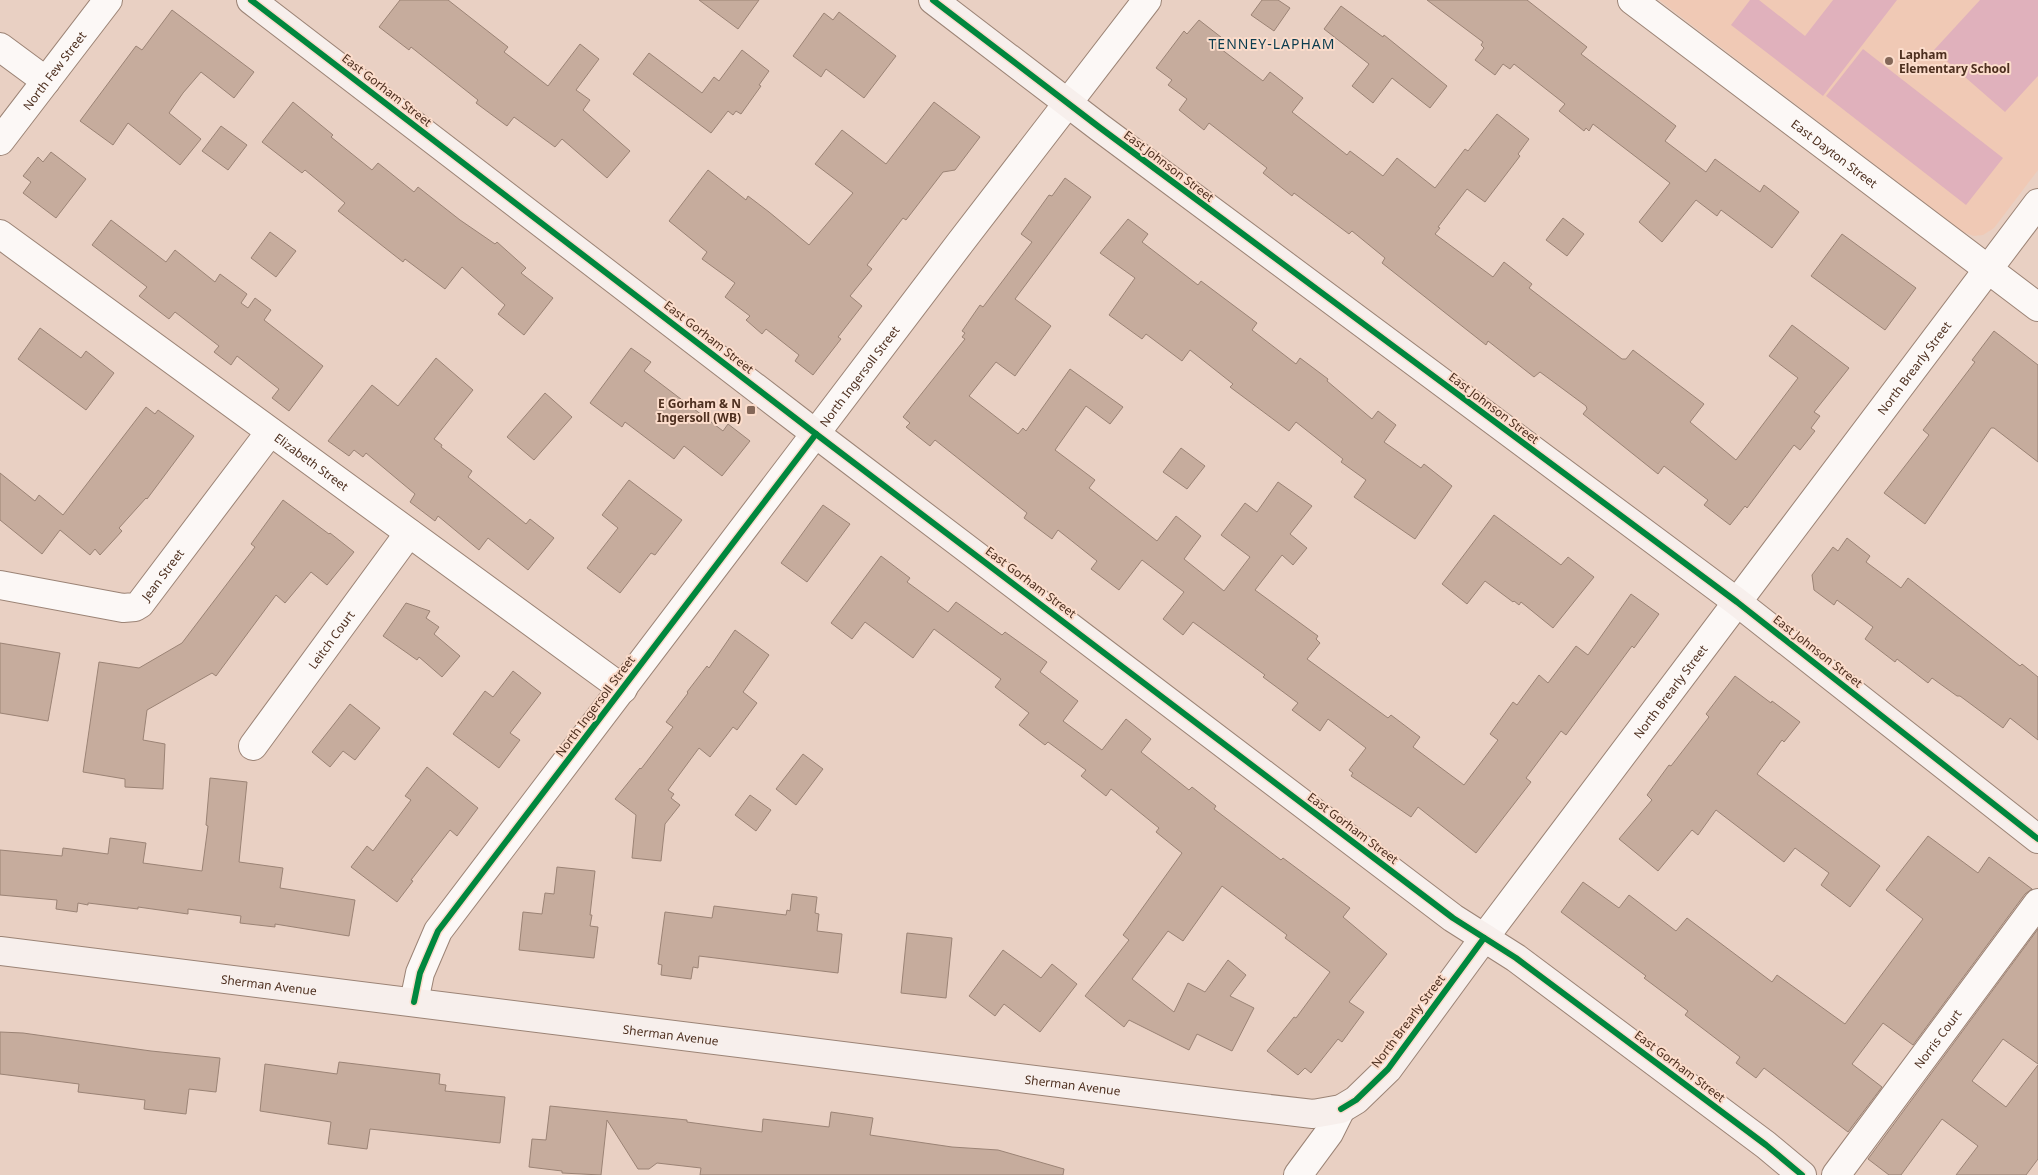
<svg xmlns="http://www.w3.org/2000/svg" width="2038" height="1175" font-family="'Noto Sans',sans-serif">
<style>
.built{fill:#f0c9b5}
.green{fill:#e0b1bc}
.building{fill:#c6ac9d;stroke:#9b8375}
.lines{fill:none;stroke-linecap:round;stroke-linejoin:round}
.street-casing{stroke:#9b8375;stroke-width:30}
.secondary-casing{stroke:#9b8375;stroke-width:30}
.street{stroke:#fcf8f6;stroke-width:28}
.secondary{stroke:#f7efec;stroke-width:28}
.cycleway-casing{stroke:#fbdccb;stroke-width:9}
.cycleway{stroke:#00873e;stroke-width:6}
.poi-dot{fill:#846758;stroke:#fbdccb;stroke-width:2}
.labels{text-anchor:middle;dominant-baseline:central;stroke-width:4;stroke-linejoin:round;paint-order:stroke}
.poi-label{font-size:12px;font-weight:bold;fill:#4d2f1f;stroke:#fbdccb;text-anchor:start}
.street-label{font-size:12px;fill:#4d2f1f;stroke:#fbdccb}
.neighbourhood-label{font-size:14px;letter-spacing:1px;fill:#0a3c4f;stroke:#fbdccb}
</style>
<rect width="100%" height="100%" fill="#e9d0c3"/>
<path class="built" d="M 1659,0 L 2038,0 L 2038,170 L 1994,228 L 1983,235 L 1974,236 L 1963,232 Z"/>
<g class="green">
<path d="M 1750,0 L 1759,0 L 1805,36 L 1833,0 L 1897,0 L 1823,96 L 1731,25 Z"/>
<path d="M 1980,0 L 2038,0 L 2038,76 L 2005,112 L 1934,50 Z"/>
<path d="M 1863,49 L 2003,158 L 1966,205 L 1826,96 Z"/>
</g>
<g class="building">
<path d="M 400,0 L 448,0 L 508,47 L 504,52 L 548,86 L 580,44 L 599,59 L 576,90 L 590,100 L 583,110 L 630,151 L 607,178 L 562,139 L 555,147 L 514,117 L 507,126 L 476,103 L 478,100 L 411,47 L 409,50 L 379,27 Z"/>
<path d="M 699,0 L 759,0 L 738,29 Z"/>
<path d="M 1262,0 L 1278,0 L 1290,8 L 1274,31 L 1251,15 Z"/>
<path d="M 1427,0 L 1527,0 L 1587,47 L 1581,54 L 1676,126 L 1665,141 L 1706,172 L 1715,159 L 1760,192 L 1764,185 L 1799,212 L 1772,248 L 1721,210 L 1717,216 L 1696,200 L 1662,242 L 1639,222 L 1670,183 L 1593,124 L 1589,131 L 1586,128 L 1584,131 L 1559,111 L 1565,104 L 1514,64 L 1510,69 L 1503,64 L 1495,75 L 1475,60 L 1484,48 L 1481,45 L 1483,42 Z"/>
<path d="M 1341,6 L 1383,37 L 1384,35 L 1447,86 L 1430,108 L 1392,78 L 1373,103 L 1352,86 L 1369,64 L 1324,29 Z"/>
<path d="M 172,10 L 254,72 L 234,98 L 201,72 L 183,93 L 169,113 L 201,139 L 180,165 L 128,123 L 113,145 L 80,121 L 136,46 L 142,50 Z"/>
<path d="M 839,12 L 896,56 L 864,98 L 826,69 L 821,77 L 793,56 L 824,13 L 833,20 Z"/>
<path d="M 1199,20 L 1226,41 L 1221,49 L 1263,81 L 1270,72 L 1303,98 L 1292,112 L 1347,155 L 1350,151 L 1383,176 L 1397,158 L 1435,188 L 1465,149 L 1468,151 L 1497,114 L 1529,139 L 1518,154 L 1520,156 L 1485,202 L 1467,189 L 1438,227 L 1440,228 L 1435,234 L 1493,277 L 1504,262 L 1532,284 L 1529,288 L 1622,359 L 1626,359 L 1633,350 L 1704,404 L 1690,422 L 1736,460 L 1798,378 L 1769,356 L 1792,325 L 1849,368 L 1814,412 L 1820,416 L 1811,428 L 1815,431 L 1800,450 L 1794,445 L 1747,508 L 1745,506 L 1730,525 L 1704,505 L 1708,500 L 1664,466 L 1658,474 L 1583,414 L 1587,409 L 1586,406 L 1540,372 L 1534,377 L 1488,341 L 1486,345 L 1382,263 L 1385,258 L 1352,231 L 1349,234 L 1294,193 L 1292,196 L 1263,173 L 1267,168 L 1209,123 L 1204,130 L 1179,110 L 1187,99 L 1168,85 L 1172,80 L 1156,68 L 1184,31 L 1187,34 Z"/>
<path d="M 742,50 L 769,71 L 759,85 L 761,86 L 741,114 L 736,111 L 733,115 L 728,111 L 711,133 L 633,74 L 649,53 L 702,93 L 714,77 L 719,81 Z"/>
<path d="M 293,102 L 333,135 L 331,137 L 372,170 L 378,163 L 414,192 L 418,187 L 460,220 L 495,244 L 497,242 L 526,268 L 521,273 L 553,298 L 524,335 L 498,314 L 505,305 L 462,267 L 445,289 L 405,259 L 403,262 L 338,211 L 345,203 L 305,170 L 302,173 L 262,142 Z"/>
<path d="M 934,102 L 980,137 L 955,170 L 943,172 L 906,220 L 903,218 L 867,265 L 872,269 L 850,296 L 862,306 L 838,337 L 841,339 L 813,375 L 795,361 L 799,355 L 766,329 L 762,334 L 746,320 L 750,316 L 725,297 L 735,283 L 702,259 L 707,252 L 669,221 L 708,170 L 746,200 L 748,196 L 769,212 L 809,245 L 853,193 L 815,164 L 842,130 L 886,164 Z"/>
<path d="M 221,126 L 247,145 L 228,170 L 202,151 Z"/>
<path d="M 51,152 L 86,179 L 56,218 L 23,193 L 31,182 L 23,176 L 38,157 L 43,162 Z"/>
<path d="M 1065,178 L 1091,197 L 1015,299 L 1051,326 L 1015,376 L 996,362 L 969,396 L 1018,434 L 1023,428 L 1026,431 L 1070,369 L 1123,407 L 1110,424 L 1086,406 L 1055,450 L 1095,480 L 1089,488 L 1157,541 L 1176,516 L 1201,536 L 1184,559 L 1224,591 L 1250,557 L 1221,535 L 1245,503 L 1257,512 L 1278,482 L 1312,506 L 1290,534 L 1307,548 L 1293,565 L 1282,555 L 1255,590 L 1318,636 L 1316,639 L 1320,643 L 1307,659 L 1388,718 L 1391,715 L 1420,737 L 1413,747 L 1464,785 L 1498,740 L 1490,734 L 1513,702 L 1517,705 L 1539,675 L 1548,683 L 1576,646 L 1588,655 L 1631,594 L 1659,614 L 1634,648 L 1632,646 L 1566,735 L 1561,731 L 1526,778 L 1531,782 L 1476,853 L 1418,807 L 1411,817 L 1351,776 L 1353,773 L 1349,770 L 1366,748 L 1328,719 L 1320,731 L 1292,710 L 1298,703 L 1263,677 L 1265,675 L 1193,622 L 1183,635 L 1163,619 L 1184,592 L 1142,560 L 1119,590 L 1091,569 L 1097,561 L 1058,530 L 1052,539 L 1024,518 L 1027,513 L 935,440 L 930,446 L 906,427 L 910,423 L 903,417 L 965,339 L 962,337 L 965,333 L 962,331 L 980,305 L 983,307 L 1032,242 L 1021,234 L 1049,195 L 1052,196 Z"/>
<path d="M 1563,218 L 1584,234 L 1567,256 L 1546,240 Z"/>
<path d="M 1128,219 L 1148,234 L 1142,242 L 1198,285 L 1201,281 L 1257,323 L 1252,330 L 1296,364 L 1300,358 L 1328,379 L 1327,381 L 1372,419 L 1378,411 L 1396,425 L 1384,442 L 1421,468 L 1424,464 L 1452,486 L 1415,539 L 1354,497 L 1366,480 L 1341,462 L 1343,459 L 1296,422 L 1289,431 L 1230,387 L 1233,384 L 1190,350 L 1182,361 L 1146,334 L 1142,339 L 1109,315 L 1135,278 L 1100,253 Z"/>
<path d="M 111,220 L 166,262 L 175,250 L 215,282 L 220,274 L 247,294 L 241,303 L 248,308 L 255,298 L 271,310 L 264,320 L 323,366 L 289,411 L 272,398 L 279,389 L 237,356 L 231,365 L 214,352 L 219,346 L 175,312 L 169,319 L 139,296 L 147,287 L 92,245 Z"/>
<path d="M 270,232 L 296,251 L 276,277 L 251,258 Z"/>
<path d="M 1842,234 L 1916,288 L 1885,330 L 1811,276 Z"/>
<path d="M 40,328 L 81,358 L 86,351 L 114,373 L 86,410 L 18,359 Z"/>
<path d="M 1994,331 L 2038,365 L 2038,462 L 1994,428 L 1991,428 L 1925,524 L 1884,493 L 1929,435 L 1923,430 L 1975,362 L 1972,360 Z"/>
<path d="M 631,348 L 651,362 L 644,371 L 723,431 L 728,424 L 750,441 L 722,476 L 684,446 L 674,459 L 625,422 L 622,427 L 590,403 Z"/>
<path d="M 436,358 L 473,390 L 434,439 L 442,445 L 441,447 L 472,471 L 468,477 L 526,524 L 530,519 L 554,538 L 528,570 L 488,538 L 479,550 L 438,516 L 435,521 L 410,502 L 415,494 L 366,453 L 363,457 L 354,450 L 349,456 L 328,441 L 372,385 L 398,406 Z"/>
<path d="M 545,393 L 572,417 L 534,460 L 507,437 Z"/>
<path d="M 146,407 L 155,414 L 158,410 L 194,436 L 147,499 L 146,498 L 119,528 L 122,531 L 100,555 L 95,549 L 90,555 L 60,530 L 42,554 L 0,520 L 0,473 L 35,501 L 39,495 L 63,515 Z"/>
<path d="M 1181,448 L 1205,466 L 1187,489 L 1163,472 Z"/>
<path d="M 629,480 L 682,520 L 655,555 L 651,553 L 620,593 L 587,568 L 618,528 L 602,515 Z"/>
<path d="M 283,500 L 329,534 L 330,533 L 354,552 L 327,585 L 311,572 L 285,603 L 276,595 L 216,676 L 212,673 L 147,710 L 143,740 L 165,744 L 163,789 L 125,787 L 125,779 L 83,772 L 99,662 L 139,668 L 182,643 L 255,547 L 251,544 Z"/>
<path d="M 823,505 L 850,524 L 807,582 L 781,563 Z"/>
<path d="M 1494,515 L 1561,565 L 1568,557 L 1594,577 L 1553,628 L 1521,602 L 1519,605 L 1514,601 L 1513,602 L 1485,581 L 1467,604 L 1442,584 Z"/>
<path d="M 1847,538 L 1870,556 L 1866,562 L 1901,588 L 1908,578 L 2020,666 L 2022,664 L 2038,677 L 2038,740 L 2010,718 L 2003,728 L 1960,696 L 1957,696 L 1932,678 L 1928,683 L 1897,659 L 1895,662 L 1865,639 L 1873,627 L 1837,600 L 1834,605 L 1814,590 L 1812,575 L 1833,547 L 1838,551 Z"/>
<path d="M 881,556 L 910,578 L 907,582 L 948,612 L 956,602 L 1002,635 L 1005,632 L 1047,662 L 1040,672 L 1078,701 L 1063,721 L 1102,750 L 1126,719 L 1151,739 L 1141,752 L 1189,790 L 1192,787 L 1216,806 L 1214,809 L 1281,860 L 1283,858 L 1350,908 L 1343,917 L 1387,954 L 1349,1002 L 1364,1012 L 1342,1042 L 1338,1039 L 1311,1073 L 1305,1068 L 1298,1075 L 1267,1051 L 1294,1017 L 1296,1018 L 1330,972 L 1285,938 L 1287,935 L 1222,886 L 1183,941 L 1168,931 L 1132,979 L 1174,1012 L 1188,983 L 1205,992 L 1228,960 L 1246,975 L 1230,996 L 1254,1008 L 1232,1051 L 1197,1034 L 1189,1050 L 1129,1020 L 1124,1027 L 1085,996 L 1129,940 L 1123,935 L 1182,853 L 1156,832 L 1159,828 L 1111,789 L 1106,796 L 1081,776 L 1086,770 L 1048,742 L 1045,745 L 1019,725 L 1029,713 L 995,687 L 1001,679 L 934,629 L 913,658 L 865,622 L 852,639 L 831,623 Z"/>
<path d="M 406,603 L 430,611 L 426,618 L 439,627 L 434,634 L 460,656 L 442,677 L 419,657 L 417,660 L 383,636 Z"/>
<path d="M 735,630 L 769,655 L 743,692 L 757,703 L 737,730 L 733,727 L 710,757 L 699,748 L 668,790 L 674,794 L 671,798 L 680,805 L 665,824 L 661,861 L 632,858 L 636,815 L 615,799 L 640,768 L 641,769 L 673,727 L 666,722 L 688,693 L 687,692 L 707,666 L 709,668 Z"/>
<path d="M 0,643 L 60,653 L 48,721 L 0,713 Z"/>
<path d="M 513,671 L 541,693 L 510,733 L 520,740 L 499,768 L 453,734 L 485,691 L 493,697 Z"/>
<path d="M 1735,676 L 1771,703 L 1772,701 L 1800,722 L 1784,742 L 1782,740 L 1757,774 L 1880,866 L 1850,907 L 1821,885 L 1829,873 L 1795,848 L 1784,862 L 1716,810 L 1698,835 L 1692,830 L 1658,871 L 1619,839 L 1652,800 L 1647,795 L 1669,765 L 1671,766 L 1709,717 L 1706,714 Z"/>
<path d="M 350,704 L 380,728 L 355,760 L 343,751 L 330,767 L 312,752 Z"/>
<path d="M 803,754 L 823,769 L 796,805 L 776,789 Z"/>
<path d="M 427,767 L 478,808 L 457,836 L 450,830 L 411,880 L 413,881 L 397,902 L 351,867 L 367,846 L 373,851 L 411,800 L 405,796 Z"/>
<path d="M 210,778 L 247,782 L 239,862 L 283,868 L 280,888 L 355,900 L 349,936 L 275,924 L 275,927 L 240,923 L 241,916 L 188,909 L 188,914 L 138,907 L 138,909 L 88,903 L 88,905 L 78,903 L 77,912 L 56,909 L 57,900 L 0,895 L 0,850 L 62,856 L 63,848 L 108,854 L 110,838 L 146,843 L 143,863 L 202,871 L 208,826 L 206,825 Z"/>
<path d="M 750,795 L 771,810 L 756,831 L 735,815 Z"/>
<path d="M 1928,836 L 1978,873 L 1989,857 L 2032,889 L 2025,894 L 1913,1045 L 1883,1023 L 1852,1064 L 1882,1087 L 1848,1132 L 1764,1068 L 1756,1078 L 1736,1063 L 1740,1057 L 1685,1015 L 1688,1011 L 1644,978 L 1646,976 L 1561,912 L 1583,882 L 1619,908 L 1629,895 L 1676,931 L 1687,918 L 1772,982 L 1777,975 L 1845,1024 L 1923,919 L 1886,890 Z"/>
<path d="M 557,867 L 595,871 L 590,915 L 592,915 L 590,926 L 598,927 L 594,958 L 519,950 L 523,912 L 542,914 L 545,893 L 554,894 Z"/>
<path d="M 792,894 L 817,897 L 815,913 L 819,914 L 817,931 L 842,934 L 838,973 L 699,956 L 698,968 L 693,967 L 691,979 L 661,975 L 662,965 L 658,964 L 665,912 L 712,918 L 714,906 L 786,915 L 787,910 L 790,911 Z"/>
<path d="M 2038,929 L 2038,1064 L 2003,1039 L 1972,1081 L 2006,1107 L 2038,1065 L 2038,1159 L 2026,1175 L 1956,1175 L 1978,1146 L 1942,1119 L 1901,1175 L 1889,1175 L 1868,1159 Z"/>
<path d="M 907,933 L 952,938 L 946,998 L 901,993 Z"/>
<path d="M 1003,950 L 1041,978 L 1052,964 L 1077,984 L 1040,1032 L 1004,1004 L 995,1016 L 969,996 Z"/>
<path d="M 0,1032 L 23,1033 L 151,1051 L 220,1058 L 216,1092 L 189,1089 L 186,1114 L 144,1109 L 145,1100 L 78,1092 L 79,1084 L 0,1074 Z"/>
<path d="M 339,1062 L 440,1074 L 439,1084 L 446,1085 L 445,1091 L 505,1097 L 500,1143 L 370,1129 L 367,1149 L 328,1144 L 331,1122 L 260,1111 L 265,1064 L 337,1074 Z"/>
<path d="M 550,1106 L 687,1120 L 687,1122 L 762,1132 L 763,1119 L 829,1127 L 831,1112 L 873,1118 L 870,1135 L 952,1147 L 998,1150 L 1064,1169 L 1063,1175 L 700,1175 L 701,1168 L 657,1163 L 649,1169 L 638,1169 L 607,1120 L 601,1175 L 562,1173 L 562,1171 L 529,1167 L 532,1139 L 546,1140 Z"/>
</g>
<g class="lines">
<defs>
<g id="street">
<path id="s1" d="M 1632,0 L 2038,307"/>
<path d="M 0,47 L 46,81"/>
<path id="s2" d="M 0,141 L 108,0"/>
<path id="s3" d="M 0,234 L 623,689"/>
<path id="s4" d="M 0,585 L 123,608 L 135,607 L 140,604 L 270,432"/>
<path id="s5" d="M 253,746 L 409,533"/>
<path id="s6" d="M 1484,938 L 2038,203"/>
<path id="s7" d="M 414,1002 L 420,973 L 438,931 L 960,243 L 1147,0"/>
<path d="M 1298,1175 L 1329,1133 L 1341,1109"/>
<path id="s8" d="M 1836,1175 L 2038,903"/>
</g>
<g id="secondary">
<path d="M 251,0 L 816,434 L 1453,918 L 1516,958 L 1766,1145 L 1802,1175"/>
<path d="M 933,0 L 1099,127 L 1737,602 L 2038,839"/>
<path id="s9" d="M 0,951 L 1236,1105 L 1313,1114 L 1341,1109 L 1356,1100 L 1388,1069 L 1484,938"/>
</g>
</defs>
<use href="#street" class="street-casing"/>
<use href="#secondary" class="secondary-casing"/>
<use href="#street" class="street"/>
<use href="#secondary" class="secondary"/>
<defs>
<g id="cycleway">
<path d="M 251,0 L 816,434 L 1453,918 L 1516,958 L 1766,1145 L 1802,1175"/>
<path d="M 933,0 L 1099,127 L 1737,602 L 2038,839"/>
<path d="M 414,1002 L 420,973 L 438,931 L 816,434"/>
<path d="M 1341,1109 L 1356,1100 L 1388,1069 L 1484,938"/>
</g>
</defs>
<use href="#cycleway" class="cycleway-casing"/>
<use href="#cycleway" class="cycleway"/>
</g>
<g class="poi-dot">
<circle cx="1889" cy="61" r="5"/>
<rect x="746" y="405" width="10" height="10" rx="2.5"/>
</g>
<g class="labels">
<g class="poi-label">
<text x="1899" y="54">Lapham<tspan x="1899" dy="14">Elementary School</tspan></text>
<text x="741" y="403" text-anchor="end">E Gorham &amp; N<tspan x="741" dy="14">Ingersoll (WB)</tspan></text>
</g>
<g class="street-label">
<text stroke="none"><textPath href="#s2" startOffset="89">North Few Street</textPath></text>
<text transform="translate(387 90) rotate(38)">East Gorham Street</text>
<text stroke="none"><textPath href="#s1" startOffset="254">East Dayton Street</textPath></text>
<text transform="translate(1169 166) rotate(37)">East Johnson Street</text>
<text transform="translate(709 337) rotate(38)">East Gorham Street</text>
<text stroke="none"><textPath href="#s6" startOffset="714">North Brearly Street</textPath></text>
<text stroke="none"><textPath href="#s7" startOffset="772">North Ingersoll Street</textPath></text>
<text transform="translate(1494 408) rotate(37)">East Johnson Street</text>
<text stroke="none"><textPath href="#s3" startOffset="386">Elizabeth Street</textPath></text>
<text stroke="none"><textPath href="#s4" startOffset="180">Jean Street</textPath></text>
<text transform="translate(1031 582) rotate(37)">East Gorham Street</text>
<text stroke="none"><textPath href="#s5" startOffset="132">Leitch Court</textPath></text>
<text transform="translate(1818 651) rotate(38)">East Johnson Street</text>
<text stroke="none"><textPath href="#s6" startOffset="309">North Brearly Street</textPath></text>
<text transform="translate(595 706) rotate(-53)">North Ingersoll Street</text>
<text transform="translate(1353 828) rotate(37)">East Gorham Street</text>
<text stroke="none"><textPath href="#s9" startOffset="271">Sherman Avenue</textPath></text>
<text transform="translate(1408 1021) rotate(-53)">North Brearly Street</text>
<text stroke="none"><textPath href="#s9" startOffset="676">Sherman Avenue</textPath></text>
<text stroke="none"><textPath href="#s8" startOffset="170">Norris Court</textPath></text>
<text transform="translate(1680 1066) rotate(37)">East Gorham Street</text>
<text stroke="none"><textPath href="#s9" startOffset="1081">Sherman Avenue</textPath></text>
</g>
<g class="neighbourhood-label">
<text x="1272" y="43">TENNEY-LAPHAM</text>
</g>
</g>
</svg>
